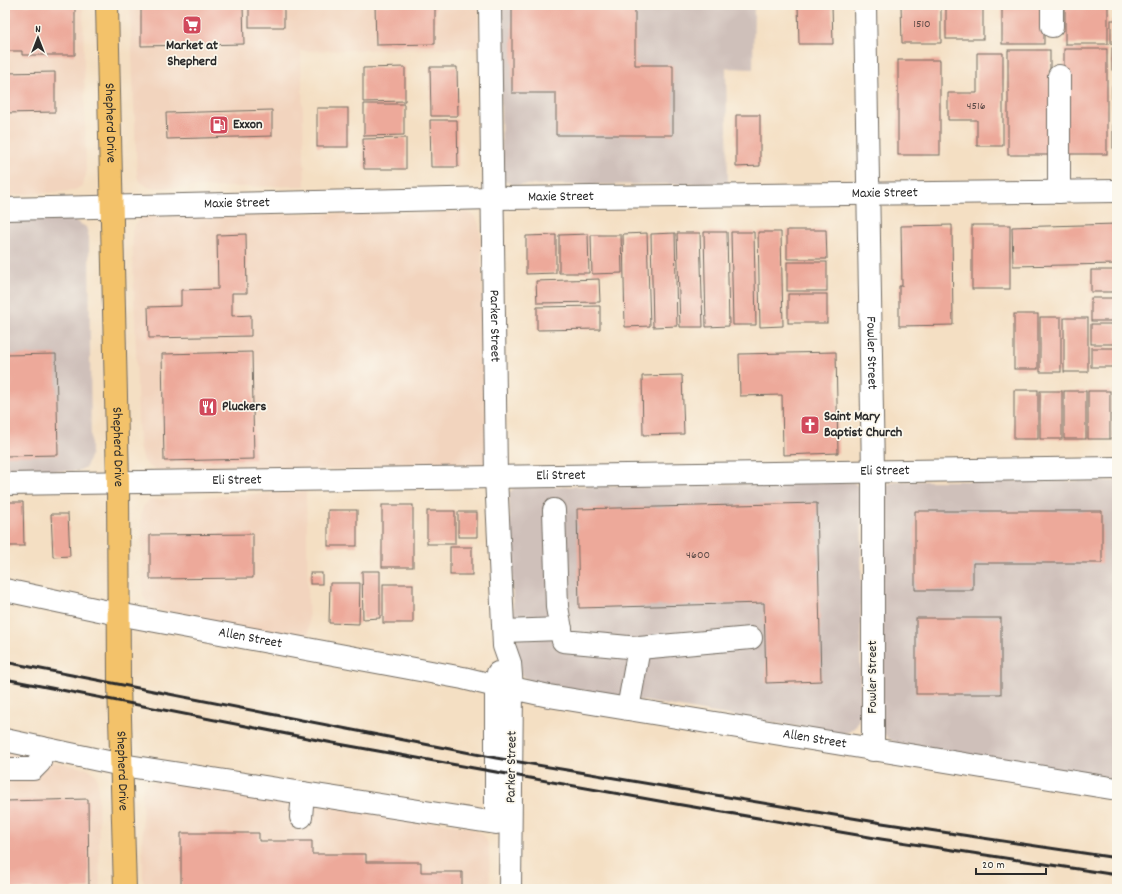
<svg xmlns="http://www.w3.org/2000/svg" width="1122" height="894" font-family="Dekko,sans-serif">
<style>
.built{fill:#f2d4be}
.industrial{fill:#cfc0ba}
.building{fill:#eda99a}
.lines{fill:none;stroke-linecap:round;stroke-linejoin:round}
.minor-casing{stroke:#716a60;stroke-width:24}
.major-casing{stroke:#716a60;stroke-width:24}
.minor{stroke:#fff;stroke-width:22}
.major{stroke:#f3c26a;stroke-width:22}
.rail{stroke:#2b2b2b;stroke-width:3}
.labels{text-anchor:middle;dominant-baseline:central;stroke-width:3.5;stroke-linejoin:round;paint-order:stroke}
.number-label{font-size:12px;fill:#5c4a47}
.poi-label{font-size:14px;font-weight:bold;fill:#2b2b2b;stroke:#fbf7ec;text-anchor:start}
.street-label{font-size:14px;fill:#2b2b2b;stroke:#fbf7ec}
</style>
<rect width="100%" height="100%" fill="#fbf7ec"/>
<filter id="ink" filterUnits="userSpaceOnUse"><feTurbulence type="fractalNoise" baseFrequency=".025" numOctaves="2"/><feDisplacementMap in="SourceGraphic" scale="8" xChannelSelector="R" yChannelSelector="G"/><feConvolveMatrix kernelMatrix="1 2 1 2 8 2 1 2 1" color-interpolation-filters="sRGB"/></filter>
<filter id="wash" filterUnits="userSpaceOnUse"><feTurbulence type="fractalNoise" baseFrequency=".012" numOctaves="4" result="noise"/><feDisplacementMap in="SourceGraphic" scale="16" xChannelSelector="R" yChannelSelector="G"/><feGaussianBlur stdDeviation="0.9" result="paint"/><feColorMatrix in="noise" values="0 0 0 0 0 0 0 0 0 0 0 0 0 0 0 0 0 1.4 0 .05"/><feComposite in="paint" operator="in"/></filter>
<g filter="url(#wash)">
<rect width="100%" height="100%" fill="#f4dfc3"/>
<g class="built">
<path d="M 5,5 L 83,5 L 86,175 L 82,186 L 73,191 L 5,196 Z"/>
<path d="M 130,5 L 479,5 L 480,48 L 301,51 L 305,186 L 150,188 L 139,181 L 137,176 Z"/>
<path d="M 467,212 L 475,216 L 479,224 L 481,239 L 487,462 L 484,468 L 160,471 L 148,466 L 142,458 L 139,446 L 132,231 L 138,220 L 145,216 Z"/>
<path d="M 306,491 L 309,644 L 155,609 L 147,604 L 143,595 L 141,513 L 144,505 L 151,500 Z"/>
<path d="M 5,752 L 89,769 L 96,775 L 98,785 L 100,889 L 5,889 Z"/>
<path d="M 162,781 L 469,827 L 481,833 L 486,839 L 489,848 L 490,889 L 143,889 L 142,796 L 143,787 L 150,783 Z"/>
</g>
<g class="industrial">
<path d="M 499,5 L 754,5 L 753,69 L 726,68 L 728,184 L 514,185 L 504,181 L 502,169 Z"/>
<path d="M 5,217 L 68,217 L 86,227 L 89,237 L 91,454 L 86,467 L 78,471 L 5,472 Z"/>
<path d="M 895,481 L 1117,481 L 1117,781 L 897,744 L 888,738 L 881,731 L 879,495 L 885,486 Z"/>
<path d="M 853,482 L 859,487 L 862,494 L 860,716 L 856,726 L 849,732 L 841,734 L 536,683 L 525,678 L 519,671 L 515,662 L 509,493 L 515,487 Z"/>
</g>
<g id="blocks">
<g class="building">
<path d="M 5,5 L 75,5 L 75,55 L 22,55 L 22,51 L 5,51 Z"/>
<path d="M 141,5 L 243,5 L 244,44 L 141,46 Z"/>
<rect x="249" y="5" width="35" height="22"/>
<path d="M 375,5 L 435,5 L 435,44 L 376,45 Z"/>
<path d="M 512,5 L 635,5 L 635,65 L 673,65 L 673,135 L 556,135 L 556,93 L 512,93 Z"/>
<path d="M 798,5 L 832,5 L 833,44 L 799,44 Z"/>
<path d="M 901,5 L 941,5 L 941,43 L 902,43 Z"/>
<rect x="1002" y="5" width="42" height="39"/>
<rect x="1065" y="5" width="43" height="39"/>
<rect x="946" y="6" width="37" height="33"/>
<rect x="1111" y="20" width="6" height="24"/>
<rect x="1112" y="48" width="5" height="22"/>
<rect x="1064" y="49" width="43" height="105"/>
<rect x="1008" y="50" width="42" height="105"/>
<path d="M 977,53 L 1003,53 L 1003,146 L 977,146 L 977,120 L 948,120 L 948,93 L 977,93 Z"/>
<rect x="898" y="60" width="42" height="95"/>
<path d="M 405,67 L 405,101 L 363,102 L 363,68 Z"/>
<path d="M 430,67 L 457,67 L 458,116 L 431,116 Z"/>
<path d="M 55,72 L 55,112 L 5,113 L 5,73 Z"/>
<rect x="1112" y="86" width="5" height="22"/>
<path d="M 364,104 L 404,104 L 404,135 L 364,136 Z"/>
<rect x="317" y="108" width="31" height="39"/>
<path d="M 272,110 L 272,136 L 167,139 L 166,113 Z"/>
<path d="M 736,115 L 760,115 L 760,166 L 736,167 Z"/>
<path d="M 430,120 L 457,120 L 458,167 L 431,167 Z"/>
<rect x="1113" y="125" width="4" height="23"/>
<path d="M 406,138 L 406,169 L 364,169 L 363,139 Z"/>
<path d="M 1117,224 L 1117,264 L 1013,266 L 1012,227 Z"/>
<path d="M 952,225 L 953,325 L 899,326 L 899,286 L 902,286 L 901,226 Z"/>
<rect x="972" y="225" width="38" height="64"/>
<path d="M 787,230 L 826,230 L 827,259 L 787,259 Z"/>
<path d="M 704,232 L 727,232 L 729,326 L 706,327 Z"/>
<path d="M 731,232 L 754,232 L 756,325 L 733,325 Z"/>
<path d="M 758,232 L 781,232 L 783,326 L 760,327 Z"/>
<path d="M 647,233 L 650,326 L 625,327 L 623,234 Z"/>
<path d="M 675,233 L 677,326 L 653,327 L 651,234 Z"/>
<path d="M 677,233 L 700,233 L 703,327 L 680,327 Z"/>
<path d="M 246,234 L 247,293 L 232,293 L 232,316 L 251,315 L 251,336 L 149,338 L 148,307 L 181,306 L 181,290 L 218,289 L 217,235 Z"/>
<path d="M 588,234 L 589,273 L 559,273 L 559,235 Z"/>
<path d="M 556,235 L 556,273 L 526,274 L 526,236 Z"/>
<path d="M 591,235 L 621,235 L 622,273 L 592,274 Z"/>
<rect x="787" y="262" width="40" height="29"/>
<rect x="1091" y="270" width="26" height="22"/>
<path d="M 599,279 L 600,302 L 537,303 L 536,281 Z"/>
<rect x="788" y="294" width="39" height="29"/>
<rect x="1091" y="298" width="26" height="23"/>
<path d="M 600,306 L 600,329 L 537,330 L 537,307 Z"/>
<rect x="1014" y="314" width="24" height="55"/>
<rect x="1040" y="317" width="21" height="55"/>
<rect x="1064" y="318" width="24" height="54"/>
<rect x="1091" y="324" width="26" height="20"/>
<rect x="1091" y="348" width="26" height="19"/>
<path d="M 252,352 L 254,459 L 164,461 L 162,354 Z"/>
<path d="M 836,352 L 838,453 L 783,455 L 782,395 L 740,396 L 739,354 Z"/>
<path d="M 56,354 L 58,455 L 5,456 L 5,355 Z"/>
<path d="M 682,375 L 684,434 L 643,435 L 642,376 Z"/>
<rect x="1014" y="390" width="24" height="49"/>
<rect x="1113" y="390" width="4" height="49"/>
<rect x="1040" y="391" width="22" height="48"/>
<rect x="1064" y="391" width="22" height="48"/>
<rect x="1088" y="391" width="22" height="48"/>
<path d="M 5,502 L 23,502 L 24,546 L 5,546 Z"/>
<path d="M 817,503 L 821,681 L 766,683 L 764,603 L 579,608 L 577,509 Z"/>
<rect x="382" y="505" width="31" height="62"/>
<rect x="328" y="510" width="29" height="36"/>
<rect x="427" y="511" width="28" height="33"/>
<path d="M 915,511 L 1102,511 L 1102,563 L 973,563 L 973,590 L 915,590 Z"/>
<rect x="458" y="512" width="19" height="25"/>
<path d="M 51,514 L 68,514 L 70,556 L 53,557 Z"/>
<path d="M 253,534 L 253,578 L 150,579 L 150,535 Z"/>
<rect x="450" y="547" width="22" height="28"/>
<path d="M 362,571 L 380,571 L 380,618 L 363,619 Z"/>
<rect x="310" y="573" width="12" height="11"/>
<path d="M 330,583 L 360,583 L 359,624 L 329,623 Z"/>
<rect x="383" y="584" width="30" height="39"/>
<rect x="916" y="618" width="85" height="76"/>
<path d="M 88,799 L 89,889 L 5,889 L 5,801 Z"/>
<path d="M 181,833 L 259,833 L 259,841 L 312,841 L 312,854 L 366,854 L 366,862 L 421,862 L 421,872 L 462,872 L 462,889 L 181,889 Z"/>
</g>
</g>
</g>
<g filter="url(#ink)">
<use href="#blocks" fill-opacity="0" stroke="#716a60" stroke-width="1"/>
<g class="lines">
<defs>
<g id="minor">
<path id="s1" d="M 490,5 L 496,477 L 504,646 L 510,663 L 512,688 L 510,889"/>
<path id="s2" d="M 865,5 L 873,472 L 873,750"/>
<path d="M 1052,26 L 1052,5"/>
<path d="M 1059,192 L 1059,76"/>
<path id="s3" d="M 5,209 L 493,198 L 1117,191"/>
<path id="s4" d="M 5,484 L 1117,468"/>
<path d="M 554,510 L 557,607 L 563,641 L 639,648 L 628,709"/>
<path id="s5" d="M 5,590 L 118,614 L 463,678 L 496,686"/>
<path d="M 504,631 L 561,629"/>
<path d="M 639,648 L 751,638"/>
<path id="s6" d="M 512,688 L 549,696 L 1117,789"/>
<path d="M 5,740 L 122,765 L 496,823"/>
<path d="M 5,769 L 33,769 L 40,762 L 42,748"/>
<path d="M 301,817 L 303,793"/>
<path d="M 496,820 L 496,686 L 498,673"/>
</g>
<g id="major">
<path id="s7" d="M 107,5 L 118,483 L 119,684 L 125,889"/>
</g>
</defs>
<use href="#minor" class="minor-casing"/>
<use href="#major" class="major-casing"/>
<use href="#minor" class="minor"/>
<use href="#major" class="major"/>
<g class="rail">
<path d="M 5,662 L 496,758 L 882,823 L 1117,858"/>
<path d="M 5,679 L 333,743 L 676,804 L 881,839 L 1117,875"/>
</g>
</g>
</g>
<defs>
<symbol id="supermarket-square" viewBox="-11 -11 22 22"><rect x="-9" y="-9" width="18" height="18" rx="4" fill="#d1495b" stroke="#fbf7ec"/><path d="M-6-5.5h2.5l.6 2H6L4.5 2H-2.5L-4.4-4H-6ZM-1.5 3.2a1.3 1.3 0 1 0 .1 0ZM3 3.2a1.3 1.3 0 1 0 .1 0Z" fill="#fff"/></symbol>
<symbol id="fuel-square" viewBox="-11 -11 22 22"><rect x="-9" y="-9" width="18" height="18" rx="4" fill="#d1495b" stroke="#fbf7ec"/><path d="M-5.5-6h7V0h2V4h1.3V-2.5L3-4.5l.8-.8L6-3V5H2.5V1h-1V6h-7ZM-4.2-4.7v3.2H.2V-4.7Z" fill="#fff"/></symbol>
<symbol id="restaurant-square" viewBox="-11 -11 22 22"><rect x="-9" y="-9" width="18" height="18" rx="4" fill="#d1495b" stroke="#fbf7ec"/><path d="M-5-6h1v4h1v-4h1v4h1v-4h1v5L-1.5 .5V6h-2V.5L-5-1ZM5-6V6H3V1.5H1.5Q1.5-4 5-6Z" fill="#fff"/></symbol>
<symbol id="church-square" viewBox="-11 -11 22 22"><rect x="-9" y="-9" width="18" height="18" rx="4" fill="#d1495b" stroke="#fbf7ec"/><path d="M-1.2-6h2.4v3.5h3.3v2.4h-3.3V6h-2.4V-.1h-3.3v-2.4h3.3Z" fill="#fff"/></symbol>
</defs>
<g fill-rule="evenodd">
<use href="#supermarket-square" x="181" y="14" width="22" height="22"/>
<use href="#fuel-square" x="208" y="114" width="22" height="22"/>
<use href="#restaurant-square" x="197" y="396" width="22" height="22"/>
<use href="#church-square" x="799" y="414" width="22" height="22"/>
</g>
<g class="labels">
<g class="number-label">
<text x="922" y="24">1510</text>
<text x="976" y="106">4516</text>
<text x="698" y="555">4600</text>
</g>
<g class="poi-label">
<text x="192" y="46" text-anchor="middle">Market at<tspan x="192" dy="16">Shepherd</tspan></text>
<text x="233" y="125">Exxon</text>
<text x="222" y="407">Pluckers</text>
<text x="824" y="417">Saint Mary<tspan x="824" dy="16">Baptist Church</tspan></text>
</g>
<g class="street-label">
<text stroke="none"><textPath href="#s7" startOffset="118">Shepherd Drive</textPath></text>
<text stroke="none"><textPath href="#s3" startOffset="880">Maxie Street</textPath></text>
<text stroke="none"><textPath href="#s3" startOffset="556">Maxie Street</textPath></text>
<text stroke="none"><textPath href="#s3" startOffset="232">Maxie Street</textPath></text>
<text stroke="none"><textPath href="#s1" startOffset="321">Parker Street</textPath></text>
<text stroke="none"><textPath href="#s2" startOffset="348">Fowler Street</textPath></text>
<text stroke="none"><textPath href="#s7" startOffset="442">Shepherd Drive</textPath></text>
<text stroke="none"><textPath href="#s4" startOffset="880">Eli Street</textPath></text>
<text stroke="none"><textPath href="#s4" startOffset="556">Eli Street</textPath></text>
<text stroke="none"><textPath href="#s4" startOffset="232">Eli Street</textPath></text>
<text stroke="none"><textPath href="#s5" startOffset="250">Allen Street</textPath></text>
<text transform="translate(873 677) rotate(-90)">Fowler Street</text>
<text stroke="none"><textPath href="#s6" startOffset="307">Allen Street</textPath></text>
<text transform="translate(512 767) rotate(-89)">Parker Street</text>
<text stroke="none"><textPath href="#s7" startOffset="766">Shepherd Drive</textPath></text>
</g>
</g>
<rect width="1122" height="894" fill="none" stroke="#fbf7ec" stroke-width="20"/>
<g transform="translate(38 38)" stroke="#fbf7ec" stroke-width="3" paint-order="stroke">
<path d="M0-3L7 15L0 10L-7 15Z" fill="#2b2b2b"/>
<text y="-6" font-size="11" font-weight="bold" text-anchor="middle" fill="#2b2b2b">N</text>
</g>
<path d="M976 868v6h70v-6" fill="none" stroke="#2b2b2b" stroke-width="2"/>
<text x="982" y="868" font-size="12" fill="#2b2b2b" stroke="#fbf7ec" stroke-width="3" paint-order="stroke">20 m</text>
</svg>
